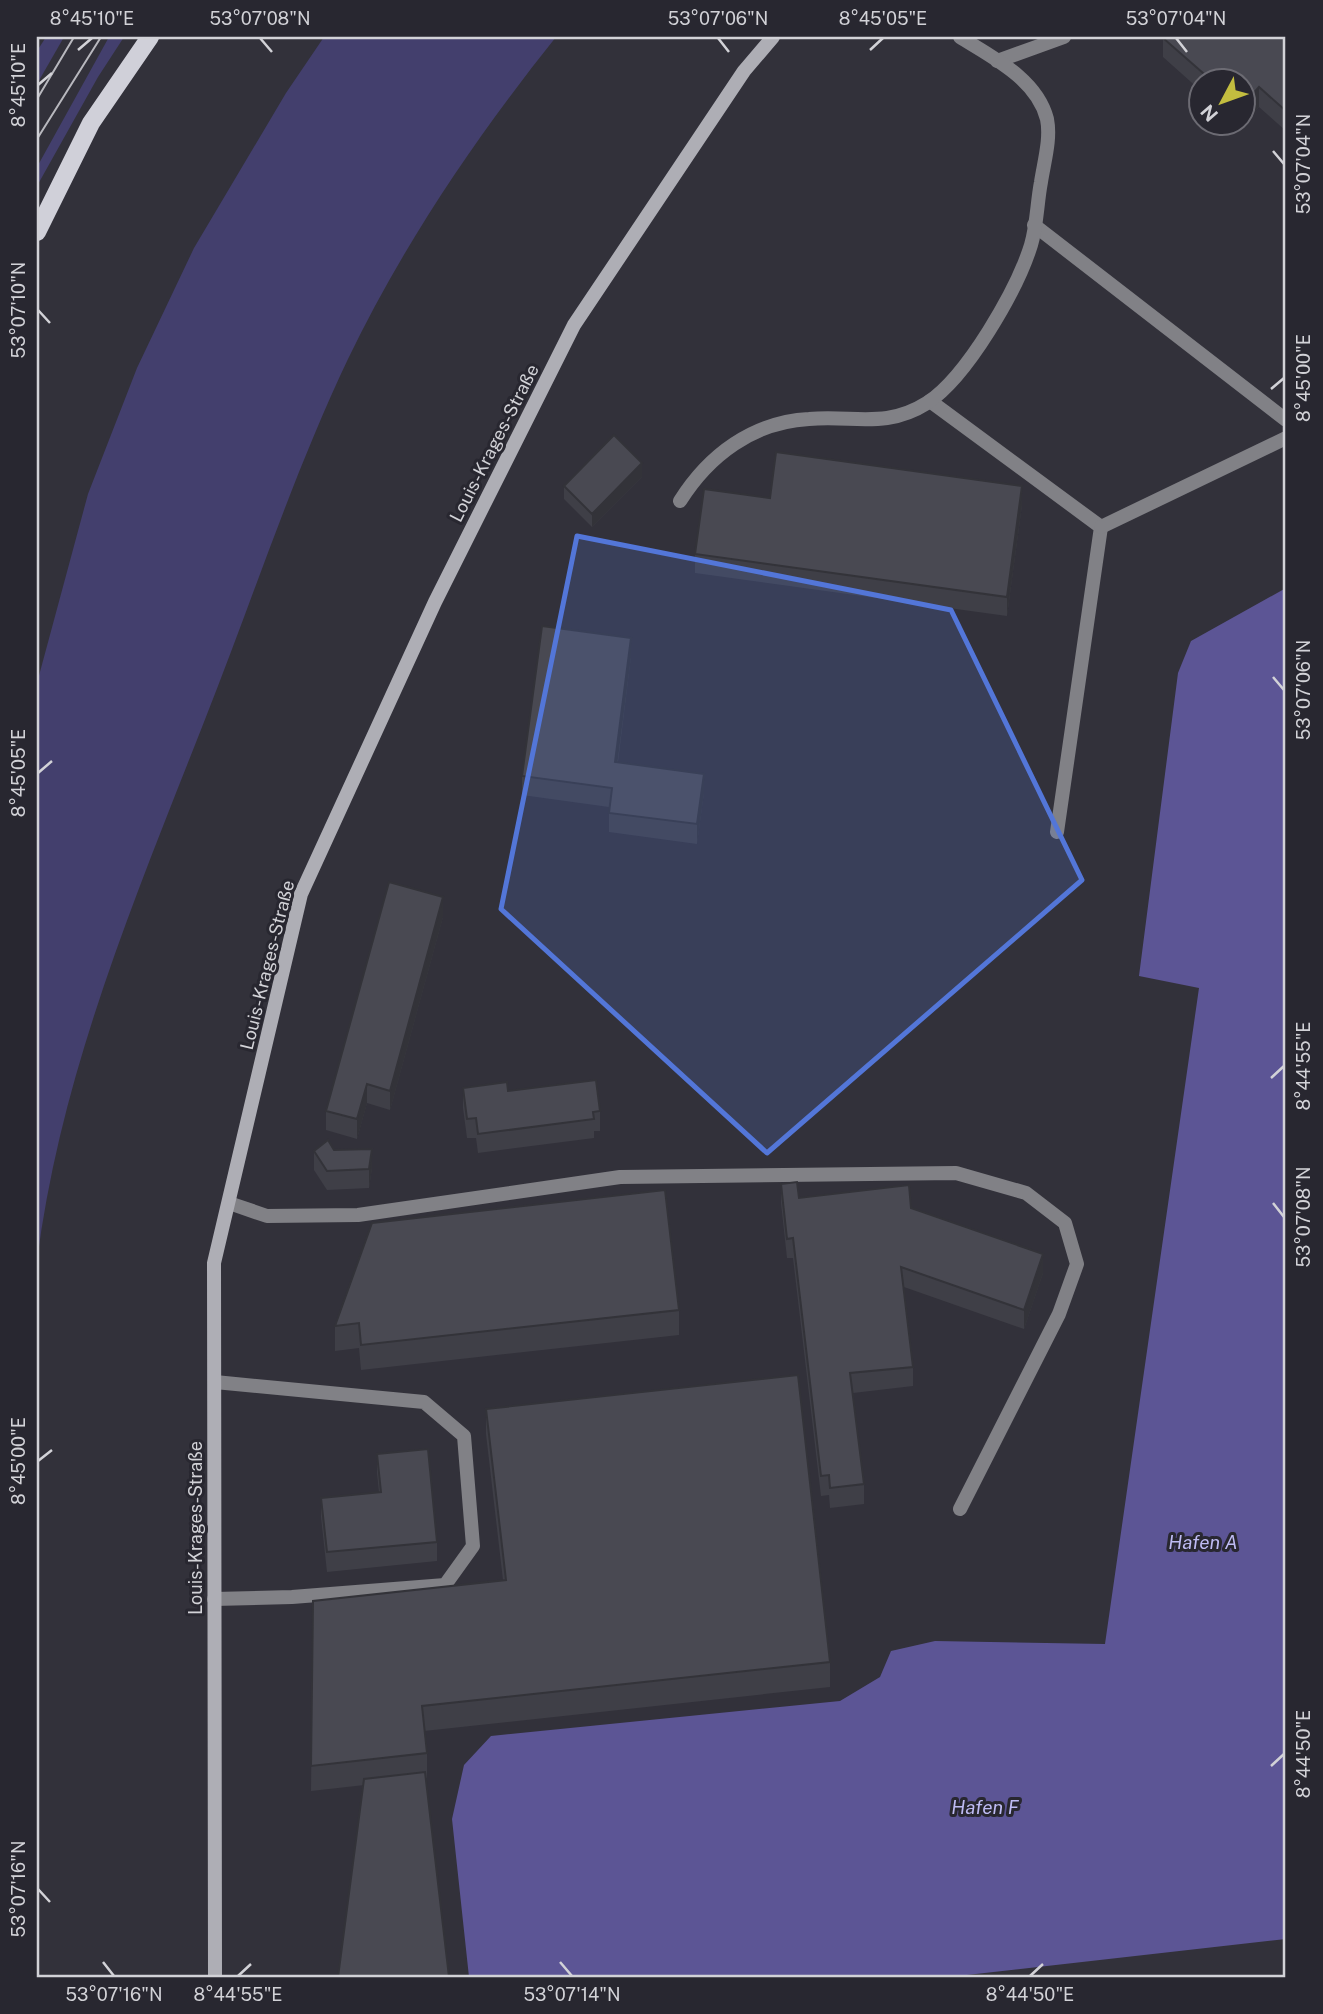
<svg xmlns="http://www.w3.org/2000/svg" width="1323" height="2014" font-family="'Public Sans',sans-serif">
<style>
.green{fill:#433f6d}
.water{fill:#5c5595}
.lines{fill:none;stroke-linecap:round;stroke-linejoin:round}
.lane{stroke:#818186;stroke-width:14}
.secondary{stroke:#aeaeb5;stroke-width:14}
.primary{stroke:#d0d0d9;stroke-width:18}
.tram{stroke:#b8b8be;stroke-width:2}
.wall{fill:#3f3f47}
.shaded-wall{fill:#333339}
.building{fill:#494952;stroke:#333339;stroke-width:2}
.marked{fill:#5376d8;fill-opacity:0.2;stroke:#5376d8;stroke-width:5;stroke-linejoin:round}
.ticks{fill:none;stroke:#d2d2d7;stroke-width:2.5}
.labels{text-anchor:middle;dominant-baseline:central;stroke-width:6;stroke-linejoin:round;paint-order:stroke}
.street-label{font-size:18px;fill:#d2d2d7;stroke:#282730}
.water-label{font-size:19px;font-style:italic;fill:#bebbf3;stroke:#282730}
.neatline{fill:none;stroke:#d2d2d7;stroke-width:2.5}
.ticks-label{font-size:18px;text-anchor:middle;fill:#d2d2d7}
</style>
<rect width="100%" height="100%" fill="#32313a"/>
<g class="green">
<path d="M 46,37 L 64,37 L 37,84 L 37,51 Z"/>
<path d="M 109,37 L 124,37 L 98,77 L 37,186 L 37,167 Z"/>
<path d="M 324,37 L 556,37 C 476,137 404,243 348,359 C 292,477 252,601 204,722 C 135,898 61,1072 37,1261 L 37,683 L 88,494 L 137,368 L 194,248 L 286,93 Z"/>
</g>
<path class="water" d="M 1286,588 L 1286,1939 L 949,1977 L 469,1977 L 452,1819 L 464,1765 L 491,1736 L 840,1701 L 880,1677 L 891,1651 L 935,1641 L 1105,1644 L 1199,988 L 1139,976 L 1178,673 L 1191,641 Z"/>
<g class="lines">
<g class="lane">
<path d="M 997,61 L 1064,37"/>
<path d="M 1034,225 L 1286,420"/>
<path d="M 930,401 L 1101,527 L 1057,832"/>
<path d="M 680,501 C 709,455 753,422 809,419 C 854,415 886,429 927,403 C 967,377 1017,290 1031,245 C 1037,225 1037,203 1041,182 C 1044,162 1051,139 1047,119 C 1037,79 992,57 960,37"/>
<path d="M 1101,527 L 1286,438"/>
<path d="M 229,1203 L 267,1216 L 358,1215 L 620,1177 L 956,1173 L 1026,1193 L 1065,1223 L 1077,1264 L 1059,1314 L 960,1509"/>
<path d="M 214,1599 L 292,1597 L 445,1585 L 473,1546 L 464,1436 L 424,1402 L 215,1382"/>
</g>
<path class="secondary" d="M 215,1977 L 214,1263 L 301,894 L 435,602 L 574,325 L 744,71 L 773,37"/>
<path class="primary" d="M 37,232 L 91,123 L 150,37"/>
<g class="tram">
<path d="M 37,99 L 74,37"/>
<path d="M 37,139 L 101,37"/>
</g>
</g>
<g class="wall">
<path d="M 1286,37 L 1286,131 L 1259,107 L 1241,127 L 1237,122 L 1242,122 L 1242,80 L 1200,80 L 1200,90 L 1163,57 L 1163,38 Z"/>
<path d="M 642,477 L 592,527 L 564,499 L 564,486 Z"/>
<path d="M 770,498 L 1022,505 L 1007,616 L 695,573 L 695,554 Z"/>
<path d="M 631,657 L 618,762 L 704,793 L 697,844 L 609,832 L 609,807 L 522,795 L 522,776 Z"/>
<path d="M 443,917 L 390,1110 L 367,1103 L 357,1139 L 326,1130 L 326,1111 Z"/>
<path d="M 463,1088 L 508,1091 L 600,1111 L 600,1131 L 594,1131 L 594,1138 L 478,1153 L 476,1138 L 467,1138 L 463,1108 Z"/>
<path d="M 334,1150 L 372,1168 L 369,1188 L 327,1190 L 314,1170 L 314,1151 Z"/>
<path d="M 781,1184 L 799,1198 L 911,1208 L 1043,1273 L 1024,1329 L 904,1287 L 913,1367 L 913,1386 L 853,1393 L 864,1484 L 864,1504 L 830,1508 L 829,1495 L 821,1496 L 793,1258 L 787,1258 L 781,1203 Z"/>
<path d="M 372,1223 L 679,1310 L 679,1335 L 361,1370 L 359,1348 L 335,1351 L 335,1326 Z"/>
<path d="M 486,1409 L 830,1662 L 830,1687 L 424,1731 L 427,1753 L 427,1778 L 311,1791 L 313,1601 L 503,1580 L 486,1434 Z"/>
<path d="M 377,1454 L 437,1542 L 437,1561 L 327,1572 L 321,1517 L 321,1498 L 379,1492 L 377,1473 Z"/>
</g>
<g class="shaded-wall">
<path d="M 1259,87 L 1259,107 L 1241,127 L 1242,106 Z"/>
<path d="M 642,463 L 642,477 L 592,527 L 592,514 Z"/>
<path d="M 1022,486 L 1022,505 L 1007,616 L 1007,597 Z"/>
<path d="M 631,638 L 631,657 L 615,781 L 615,762 Z"/>
<path d="M 704,774 L 704,793 L 697,844 L 697,824 Z"/>
<path d="M 443,897 L 443,917 L 390,1110 L 390,1091 Z"/>
<path d="M 367,1084 L 367,1103 L 357,1139 L 357,1119 Z"/>
<path d="M 372,1149 L 372,1168 L 369,1188 L 369,1169 Z"/>
<path d="M 1043,1254 L 1043,1273 L 1024,1329 L 1024,1310 Z"/>
</g>
<g class="building">
<path d="M 1164,37 L 1286,37 L 1286,111 L 1259,87 L 1242,106 L 1242,80 L 1211,80 L 1163,38 Z"/>
<path d="M 614,435 L 642,463 L 592,514 L 564,486 Z"/>
<path d="M 776,452 L 1022,486 L 1007,597 L 695,554 L 704,489 L 770,498 Z"/>
<path d="M 542,626 L 631,638 L 615,762 L 704,774 L 697,824 L 609,813 L 612,788 L 522,776 Z"/>
<path d="M 389,882 L 443,897 L 390,1091 L 367,1084 L 357,1119 L 326,1111 Z"/>
<path d="M 596,1080 L 600,1111 L 593,1112 L 594,1119 L 478,1134 L 476,1118 L 467,1119 L 463,1088 L 507,1082 L 508,1091 Z"/>
<path d="M 328,1140 L 334,1150 L 372,1149 L 369,1169 L 327,1171 L 314,1151 Z"/>
<path d="M 797,1182 L 799,1198 L 909,1185 L 911,1208 L 1043,1254 L 1024,1310 L 901,1267 L 913,1367 L 850,1373 L 864,1484 L 830,1488 L 829,1475 L 821,1476 L 793,1238 L 787,1239 L 781,1184 Z"/>
<path d="M 665,1190 L 679,1310 L 361,1345 L 359,1323 L 335,1326 L 372,1223 Z"/>
<path d="M 798,1375 L 830,1662 L 422,1706 L 427,1753 L 311,1766 L 313,1601 L 506,1580 L 486,1409 Z"/>
<path d="M 428,1449 L 437,1542 L 327,1552 L 321,1498 L 381,1492 L 377,1454 Z"/>
<path d="M 425,1772 L 449,1977 L 338,1977 L 364,1779 Z"/>
</g>
<path class="marked" d="M 577,536 L 951,610 L 1082,880 L 767,1153 L 501,909 Z"/>
<path class="ticks" d="M 260,38 L 272,52M 718,38 L 729,52M 1176,38 L 1187,52M 78,50 L 92,38M 870,50 L 883,38M 38,85 L 52,73M 1273,151 L 1284,164M 38,310 L 50,323M 1271,389 L 1284,378M 1273,677 L 1284,690M 38,773 L 52,761M 1271,1078 L 1284,1066M 1273,1203 L 1284,1217M 38,1461 L 52,1450M 1271,1766 L 1284,1754M 38,1889 L 50,1902M 103,1962 L 114,1976M 560,1962 L 572,1976M 238,1976 L 251,1964M 1030,1976 L 1043,1964"/>
<g class="labels">
<g class="street-label">
<text transform="translate(494 443) rotate(-63)">Louis-Krages-Straße</text>
<text transform="translate(267 965) rotate(-76)">Louis-Krages-Straße</text>
<text transform="translate(195 1528) rotate(-90)">Louis-Krages-Straße</text>
</g>
<g class="water-label">
<text x="1203" y="1542">Hafen A</text>
<text x="985" y="1807">Hafen F</text>
</g>
</g>
<rect width="1323" height="2014" fill="none" stroke="#282730" stroke-width="77"/>
<g transform="translate(1222 102) rotate(229)"><circle r="33" fill="#282730" stroke="#6c6b73" stroke-width="2"/>
<path d="M0-5L12 26L0 18L-12 26Z" fill="#c3bd3f"/>
<text y="-10" font-size="19" font-weight="bold" text-anchor="middle" fill="#d2d2d7">N</text>
</g>
<rect x="38" y="38" width="1246" height="1938" class="neatline"/>
<g class="ticks-label">
<text x="92" y="25">8°45'10"E</text>
<text x="260" y="25">53°07'08"N</text>
<text x="718" y="25">53°07'06"N</text>
<text x="883" y="25">8°45'05"E</text>
<text x="1176" y="25">53°07'04"N</text>
<text transform="translate(19 85) rotate(-90)" y="6">8°45'10"E</text>
<text transform="translate(1304 164) rotate(-90)" y="6">53°07'04"N</text>
<text transform="translate(19 310) rotate(-90)" y="6">53°07'10"N</text>
<text transform="translate(1304 378) rotate(-90)" y="6">8°45'00"E</text>
<text transform="translate(1304 690) rotate(-90)" y="6">53°07'06"N</text>
<text transform="translate(19 773) rotate(-90)" y="6">8°45'05"E</text>
<text transform="translate(1304 1066) rotate(-90)" y="6">8°44'55"E</text>
<text transform="translate(1304 1217) rotate(-90)" y="6">53°07'08"N</text>
<text transform="translate(19 1461) rotate(-90)" y="6">8°45'00"E</text>
<text transform="translate(1304 1754) rotate(-90)" y="6">8°44'50"E</text>
<text transform="translate(19 1889) rotate(-90)" y="6">53°07'16"N</text>
<text x="114" y="2001">53°07'16"N</text>
<text x="238" y="2001">8°44'55"E</text>
<text x="572" y="2001">53°07'14"N</text>
<text x="1030" y="2001">8°44'50"E</text>
</g>
</svg>
